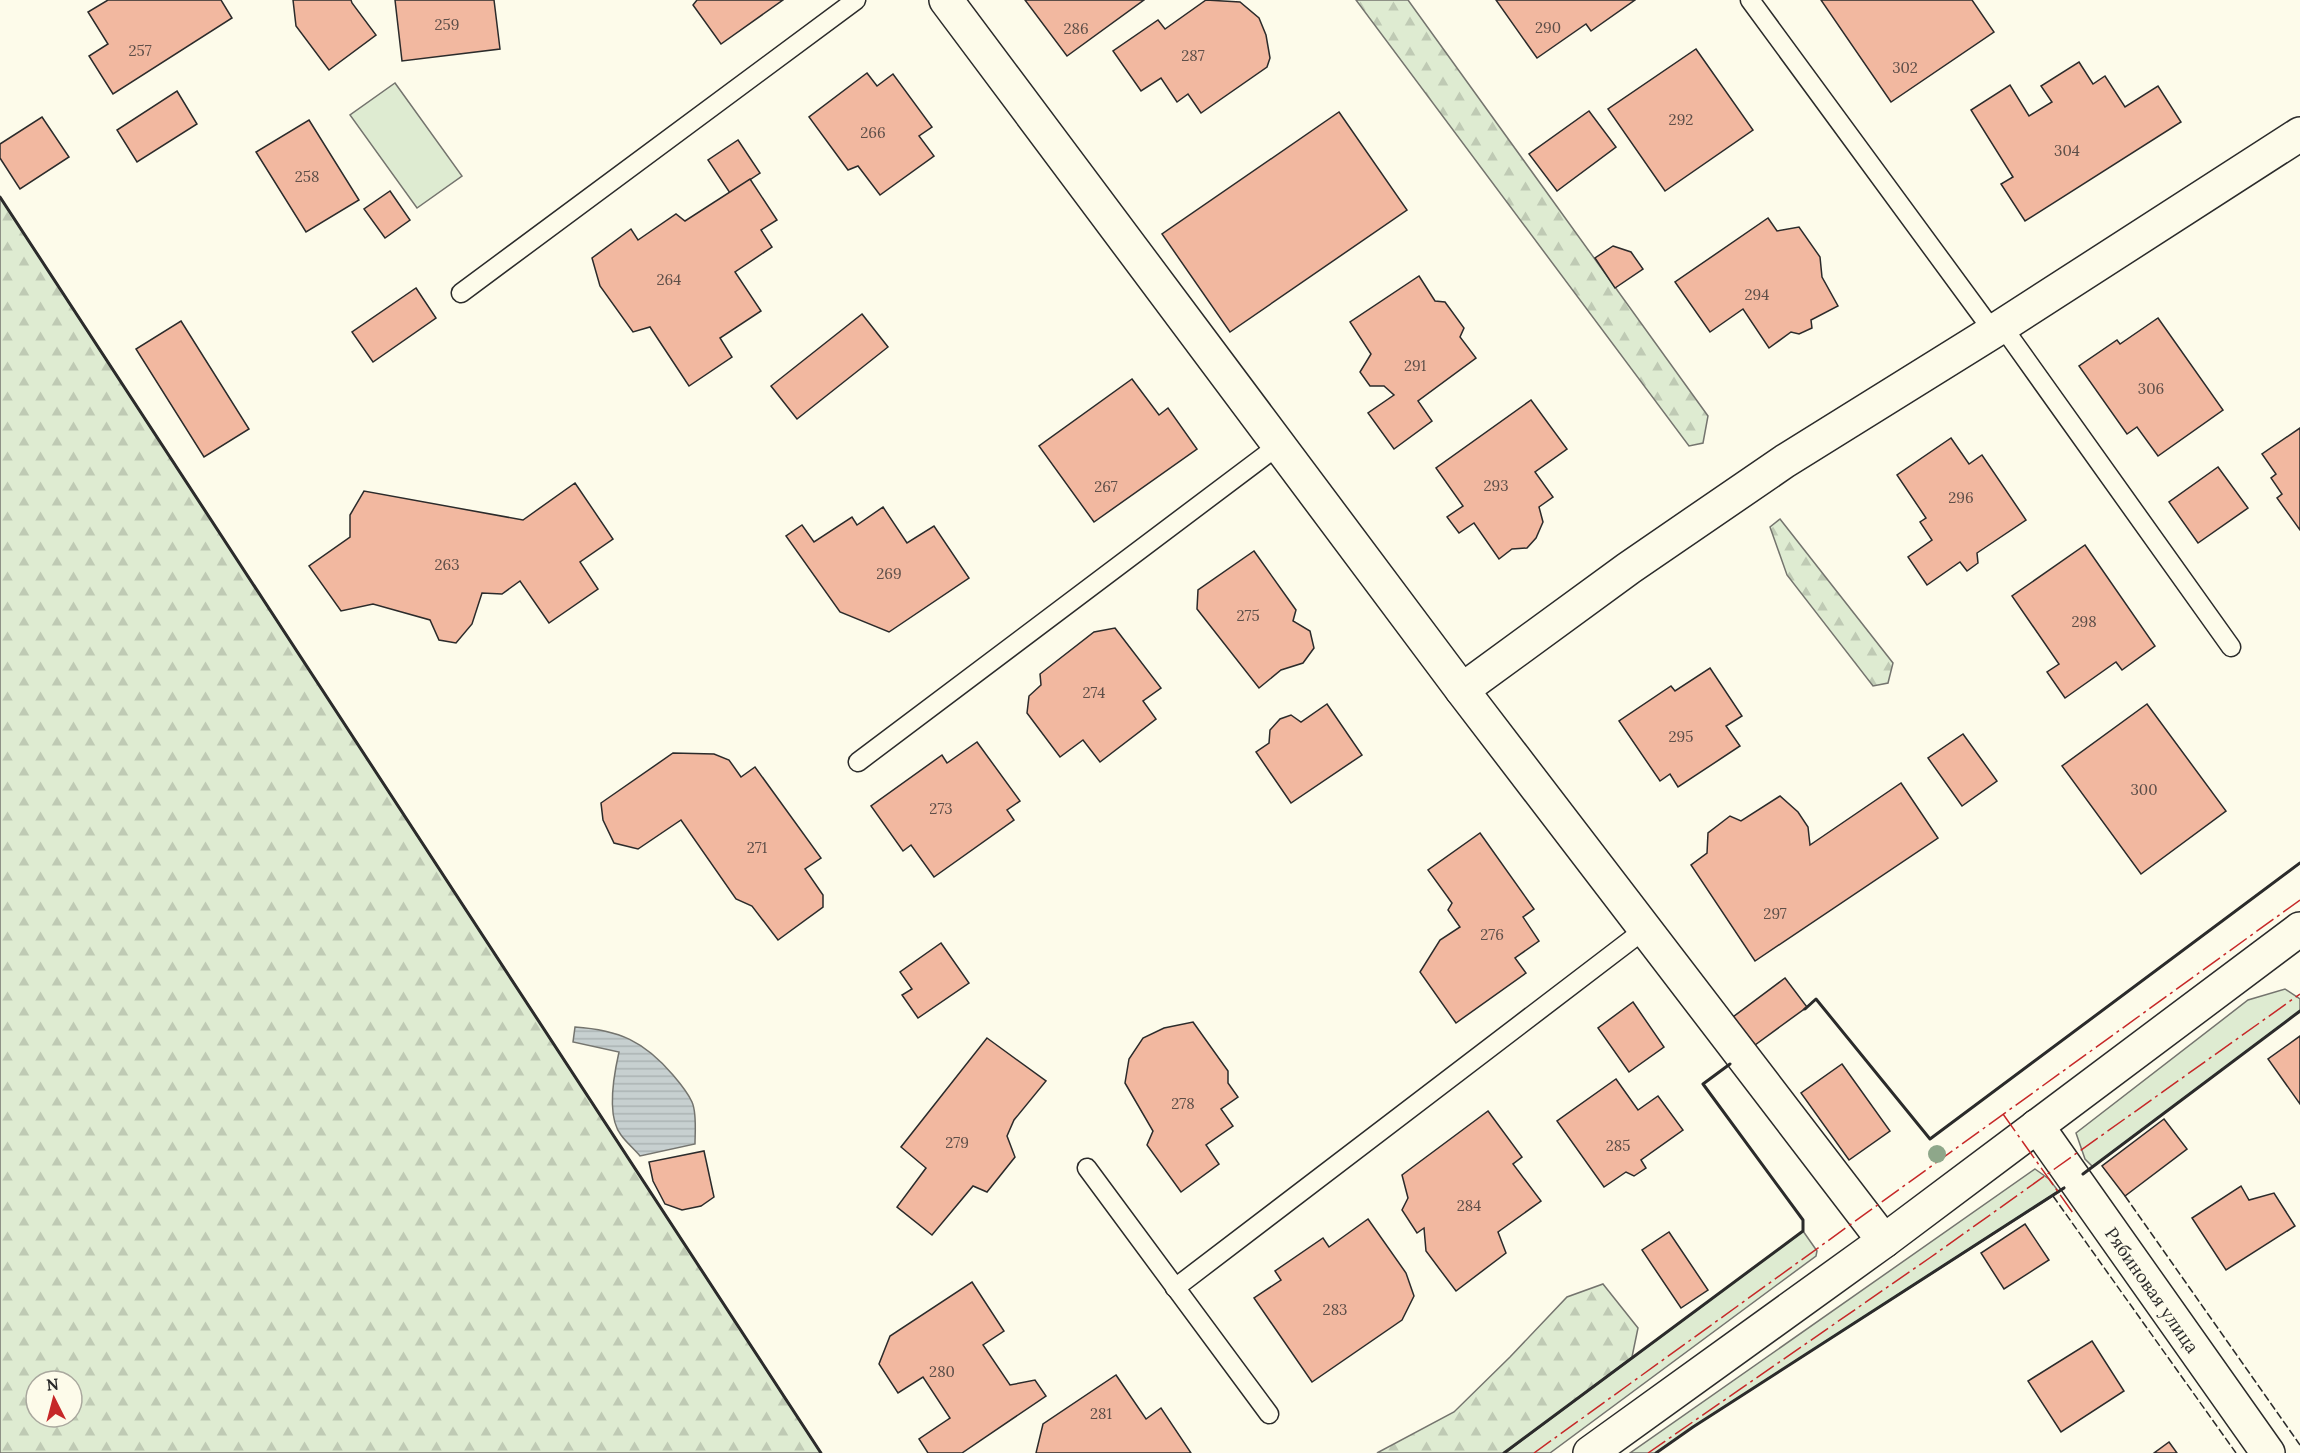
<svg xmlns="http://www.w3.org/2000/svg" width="2300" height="1453" font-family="Lora,serif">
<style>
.grass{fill:#deebd1;stroke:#74746e;stroke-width:1.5}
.forest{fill:url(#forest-firs);stroke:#74746e;stroke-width:1.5;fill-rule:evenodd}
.water{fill:url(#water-rules);stroke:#74746e;stroke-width:1.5}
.building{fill:#f2b8a0;stroke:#2b2b2b;stroke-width:1.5}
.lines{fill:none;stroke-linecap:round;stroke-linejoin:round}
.service-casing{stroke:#2b2b2b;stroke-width:21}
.minor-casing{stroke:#2b2b2b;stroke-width:36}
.tertiary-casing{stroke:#2b2b2b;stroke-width:36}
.service{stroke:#fdfbea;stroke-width:18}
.minor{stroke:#fdfbea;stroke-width:33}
.tertiary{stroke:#fdfbea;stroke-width:33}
.fence{stroke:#2b2b2b;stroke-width:1.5;stroke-dasharray:8 3;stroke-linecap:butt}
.wall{stroke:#2b2b2b;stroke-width:3}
.power{stroke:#c62828;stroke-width:1.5;stroke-dasharray:21 4.5 3 4.5;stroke-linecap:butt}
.tree{fill:#8ea78a}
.labels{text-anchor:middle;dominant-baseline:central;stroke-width:4.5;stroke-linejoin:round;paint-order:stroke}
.number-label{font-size:15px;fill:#5d4e48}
.street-label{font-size:18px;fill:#2b2b2b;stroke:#fdfbea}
</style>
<defs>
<pattern id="forest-firs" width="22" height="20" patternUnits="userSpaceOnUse" patternTransform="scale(1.5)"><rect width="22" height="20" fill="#deebd1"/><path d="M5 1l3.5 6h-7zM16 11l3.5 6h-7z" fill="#bfcab4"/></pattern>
<pattern id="water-rules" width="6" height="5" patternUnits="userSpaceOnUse" patternTransform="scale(1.5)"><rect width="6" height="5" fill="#c7d0d0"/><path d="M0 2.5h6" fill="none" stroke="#abb3b3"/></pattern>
</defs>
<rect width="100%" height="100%" fill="#fdfbea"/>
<g class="grass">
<path d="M 395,83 L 462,176 L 417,208 L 350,115 Z"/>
<path d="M 2285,989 L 2300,999 L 2300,1011 L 2093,1167 L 2085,1159 L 2076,1133 L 2248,1000 Z"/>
<path d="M 2035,1169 L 2049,1179 L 2059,1192 L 1693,1427 L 1656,1453 L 1630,1453 Z"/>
<path d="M 1803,1231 L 1817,1251 L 1816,1256 L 1550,1453 L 1505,1453 Z"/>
</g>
<g class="forest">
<path d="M 1356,0 L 1408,0 L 1708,416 L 1703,443 L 1689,446 Z"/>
<path d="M 0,197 L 821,1453 L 0,1453 ZM 36,1381 L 72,1381 L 72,1417 L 36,1417 Z"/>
<path d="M 1780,519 L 1893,663 L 1888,683 L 1873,686 L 1787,575 L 1770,527 Z"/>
<path d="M 1603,1284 L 1638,1328 L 1632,1357 L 1505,1453 L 1377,1453 L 1454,1412 L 1510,1357 L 1567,1297 Z"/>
</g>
<path class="water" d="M 575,1027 C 619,1030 644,1041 673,1075 C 679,1082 688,1093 692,1102 C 697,1113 695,1132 695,1144 L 640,1156 C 634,1149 626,1142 621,1135 C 606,1116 614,1074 619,1052 L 573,1042 Z"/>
<g class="building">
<path d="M 108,0 L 221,0 L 232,18 L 113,94 L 89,56 L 108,44 L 88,12 Z"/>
<path d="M 293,0 L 351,0 L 352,3 L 376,35 L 329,70 L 296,26 Z"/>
<path d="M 395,0 L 494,0 L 500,49 L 402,61 Z"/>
<path d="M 697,0 L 783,0 L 721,44 L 693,5 Z"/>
<path d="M 1025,0 L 1144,0 L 1067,56 Z"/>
<path d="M 1206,0 L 1240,2 L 1259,18 L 1266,35 L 1270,58 L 1267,67 L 1201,113 L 1188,94 L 1177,102 L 1161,78 L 1141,91 L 1113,51 L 1158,20 L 1165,29 Z"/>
<path d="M 1496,0 L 1635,0 L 1591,31 L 1586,24 L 1537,58 Z"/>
<path d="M 1821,0 L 1972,0 L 1994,32 L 1891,102 Z"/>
<path d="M 1696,49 L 1753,130 L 1665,191 L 1608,109 Z"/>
<path d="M 2079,62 L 2093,84 L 2105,76 L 2125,107 L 2158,86 L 2181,122 L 2025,221 L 2001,184 L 2013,177 L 1971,110 L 2010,85 L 2029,116 L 2052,102 L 2041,86 Z"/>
<path d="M 867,73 L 877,86 L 893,74 L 932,127 L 919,136 L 934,156 L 880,195 L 858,166 L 848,170 L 809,117 Z"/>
<path d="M 177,91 L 197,124 L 137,162 L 117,130 Z"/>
<path d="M 1589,111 L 1616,147 L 1557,191 L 1529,154 Z"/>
<path d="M 1339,112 L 1407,210 L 1230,332 L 1162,234 Z"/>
<path d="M 42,117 L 69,157 L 20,189 L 0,158 L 0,144 Z"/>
<path d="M 309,120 L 359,200 L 306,232 L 256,152 Z"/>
<path d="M 738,140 L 760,173 L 730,193 L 708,160 Z"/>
<path d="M 750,179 L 777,220 L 761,230 L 772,247 L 735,272 L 761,311 L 720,338 L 732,357 L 689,386 L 650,327 L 633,332 L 600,286 L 592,258 L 631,229 L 638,240 L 676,214 L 685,221 Z"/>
<path d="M 390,191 L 410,220 L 385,238 L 364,209 Z"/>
<path d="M 1768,218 L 1777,231 L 1799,227 L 1820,257 L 1822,277 L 1838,306 L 1811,320 L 1812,328 L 1799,334 L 1791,332 L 1769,348 L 1743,309 L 1710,332 L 1675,282 Z"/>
<path d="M 1613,246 L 1631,252 L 1643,269 L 1615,288 L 1595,258 Z"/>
<path d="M 1419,276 L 1435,301 L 1445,302 L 1464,328 L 1460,337 L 1476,358 L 1418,401 L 1432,421 L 1394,449 L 1368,413 L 1394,395 L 1384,386 L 1370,386 L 1360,372 L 1371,354 L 1350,322 Z"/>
<path d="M 416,288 L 436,318 L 373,362 L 352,332 Z"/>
<path d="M 862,314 L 888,347 L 797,419 L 771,386 Z"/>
<path d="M 2158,318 L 2223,410 L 2158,456 L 2137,427 L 2127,434 L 2079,366 L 2117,340 L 2120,344 Z"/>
<path d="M 181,321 L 249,429 L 204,457 L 136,349 Z"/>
<path d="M 1132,379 L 1159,415 L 1168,408 L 1197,449 L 1094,522 L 1039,446 Z"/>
<path d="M 1531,400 L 1567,449 L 1535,472 L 1553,497 L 1539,507 L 1543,522 L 1536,538 L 1527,548 L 1512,549 L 1499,559 L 1474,523 L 1459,533 L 1447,517 L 1463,506 L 1436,468 Z"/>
<path d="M 2300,428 L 2300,530 L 2277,498 L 2282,494 L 2271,478 L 2276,474 L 2262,454 Z"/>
<path d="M 1951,438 L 1969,464 L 1982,455 L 2026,520 L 1977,553 L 1978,563 L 1967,571 L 1960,562 L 1927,585 L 1908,557 L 1932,540 L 1920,522 L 1926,518 L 1897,475 Z"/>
<path d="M 2218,467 L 2248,508 L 2198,543 L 2169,502 Z"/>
<path d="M 575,483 L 613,539 L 580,562 L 598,589 L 549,623 L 520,581 L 502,594 L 482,593 L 472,624 L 456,643 L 439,640 L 430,620 L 373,604 L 341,611 L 309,566 L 350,537 L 350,515 L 364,491 L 523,520 Z"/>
<path d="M 883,507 L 907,543 L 934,526 L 969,578 L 889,632 L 840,612 L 786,536 L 802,525 L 814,542 L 852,517 L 857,525 Z"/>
<path d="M 2085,545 L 2155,646 L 2122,670 L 2116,662 L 2065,698 L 2047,672 L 2059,664 L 2012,596 Z"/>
<path d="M 1254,551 L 1296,610 L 1293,621 L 1310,631 L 1314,648 L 1303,663 L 1281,670 L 1259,688 L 1197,609 L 1198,590 Z"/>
<path d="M 1115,628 L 1161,688 L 1143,701 L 1156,719 L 1100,762 L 1083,740 L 1060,757 L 1027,713 L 1029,696 L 1041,685 L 1040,674 L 1094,632 Z"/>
<path d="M 1710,668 L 1742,716 L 1726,726 L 1740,746 L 1678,787 L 1670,774 L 1660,781 L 1619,721 L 1671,686 L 1675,691 Z"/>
<path d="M 1327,704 L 1362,755 L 1291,803 L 1256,752 L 1269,743 L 1270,730 L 1280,719 L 1291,715 L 1301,722 Z"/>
<path d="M 2147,704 L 2226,811 L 2141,874 L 2062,766 Z"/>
<path d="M 1963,734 L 1997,781 L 1962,806 L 1928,758 Z"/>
<path d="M 977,742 L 1020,801 L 1007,810 L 1014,820 L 934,877 L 911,845 L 903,851 L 871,806 L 942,755 L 947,763 Z"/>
<path d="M 673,753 L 714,754 L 729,760 L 741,777 L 755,767 L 821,858 L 805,869 L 823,895 L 823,907 L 778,940 L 752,906 L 736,899 L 681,820 L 638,849 L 614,843 L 603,820 L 601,803 Z"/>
<path d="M 1901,783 L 1938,838 L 1755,961 L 1691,865 L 1707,853 L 1708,833 L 1730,816 L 1741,821 L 1780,796 L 1798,812 L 1808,827 L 1810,845 Z"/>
<path d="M 1480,833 L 1534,909 L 1523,917 L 1539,941 L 1515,958 L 1526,973 L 1456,1023 L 1420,972 L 1440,940 L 1460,927 L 1448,910 L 1452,903 L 1428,870 Z"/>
<path d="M 941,943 L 969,983 L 918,1018 L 902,995 L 912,989 L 900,972 Z"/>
<path d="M 1785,978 L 1807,1007 L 1755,1045 L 1733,1017 Z"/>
<path d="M 1633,1002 L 1664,1047 L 1629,1072 L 1598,1028 Z"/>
<path d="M 1193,1022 L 1228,1071 L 1228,1083 L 1238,1097 L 1221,1109 L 1233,1126 L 1206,1145 L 1219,1164 L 1181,1192 L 1147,1145 L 1153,1131 L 1125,1083 L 1129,1059 L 1143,1038 L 1164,1028 Z"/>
<path d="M 2300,1036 L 2300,1104 L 2268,1059 Z"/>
<path d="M 987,1038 L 1046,1081 L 1014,1120 L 1007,1136 L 1015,1157 L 987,1192 L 973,1186 L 932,1235 L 897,1207 L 926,1168 L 901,1147 Z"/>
<path d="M 1842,1064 L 1890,1131 L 1849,1160 L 1801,1093 Z"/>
<path d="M 1616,1079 L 1638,1110 L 1658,1096 L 1683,1130 L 1641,1160 L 1646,1168 L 1634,1176 L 1626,1172 L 1604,1187 L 1557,1121 Z"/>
<path d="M 1488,1111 L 1522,1157 L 1513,1164 L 1541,1201 L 1498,1232 L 1506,1253 L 1456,1291 L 1426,1251 L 1424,1228 L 1417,1233 L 1402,1210 L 1408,1198 L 1402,1175 Z"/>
<path d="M 2164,1119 L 2187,1149 L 2125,1196 L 2102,1166 Z"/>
<path d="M 704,1151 L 714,1197 L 701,1206 L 682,1210 L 665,1204 L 653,1181 L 649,1162 Z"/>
<path d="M 2241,1186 L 2249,1200 L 2274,1193 L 2295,1226 L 2226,1270 L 2192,1218 Z"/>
<path d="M 1368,1219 L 1406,1273 L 1414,1296 L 1402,1320 L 1312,1382 L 1254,1298 L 1281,1280 L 1275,1271 L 1323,1238 L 1329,1247 Z"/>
<path d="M 2025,1224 L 2049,1260 L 2004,1289 L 1981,1253 Z"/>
<path d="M 1669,1232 L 1708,1290 L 1681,1308 L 1642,1250 Z"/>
<path d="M 972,1282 L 1004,1331 L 983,1345 L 1010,1385 L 1035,1380 L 1046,1396 L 962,1453 L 928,1453 L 919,1439 L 950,1418 L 923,1377 L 898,1393 L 879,1364 L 890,1336 Z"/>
<path d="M 2092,1341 L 2124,1391 L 2061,1432 L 2028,1381 Z"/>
<path d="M 1116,1375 L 1146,1419 L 1161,1408 L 1191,1453 L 1036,1453 L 1043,1424 Z"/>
<path d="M 2169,1442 L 2177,1453 L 2154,1453 Z"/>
</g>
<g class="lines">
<defs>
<g id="service">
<path d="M 1750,0 L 1993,331"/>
<path d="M 461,293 L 856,0"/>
<path d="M 2002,326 L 2231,647"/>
<path d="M 858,762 L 1279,445"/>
<path d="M 1087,1168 L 1269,1414"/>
<path d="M 1175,1288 L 1644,930"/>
</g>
<g id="minor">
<path d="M 946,0 L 1462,690 L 1884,1241"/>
<path d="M 1462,690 L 1629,568 L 1785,461 L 2002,326 L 2300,134"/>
<path d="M 2037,1126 L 2268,1453"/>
</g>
<path id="tertiary" d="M 1590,1453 L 1884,1241 L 2300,929"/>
</defs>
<use href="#service" class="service-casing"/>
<use href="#minor" class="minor-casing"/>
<use href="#tertiary" class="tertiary-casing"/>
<use href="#service" class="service"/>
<use href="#minor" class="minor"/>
<use href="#tertiary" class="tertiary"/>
<g class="fence">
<path d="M 0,197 L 821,1453"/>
<path d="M 1803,1010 L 1816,999 L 1930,1139 L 2300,863"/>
<path d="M 2084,1173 L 2300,1011"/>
<path d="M 2053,1196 L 2236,1453"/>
<path d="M 2125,1196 L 2300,1445"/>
<path d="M 1656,1453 L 1693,1427 L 2065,1187"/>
</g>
<g class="wall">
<path d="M 0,197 L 821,1453"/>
<path d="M 1805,1009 L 1816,999 L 1930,1139 L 2300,863"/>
<path d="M 2083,1174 L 2300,1011"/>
<path d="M 1504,1453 L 1803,1231 L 1803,1220 L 1703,1084 L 1730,1064"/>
<path d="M 1656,1453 L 1693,1427 L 2064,1188"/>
</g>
<g class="power">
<path d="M 2003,1114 L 2073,1213"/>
<path d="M 1534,1453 L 2300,900"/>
<path d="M 1648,1453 L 1931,1257 L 2300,994"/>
</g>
</g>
<circle class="tree" cx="1937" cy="1154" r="9"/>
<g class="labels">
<g class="number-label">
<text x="447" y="24">259</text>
<text x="1548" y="27">290</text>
<text x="1076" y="28">286</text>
<text x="140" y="50">257</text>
<text x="1193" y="55">287</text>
<text x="1905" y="67">302</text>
<text x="1681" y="119">292</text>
<text x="873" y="132">266</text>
<text x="2067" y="150">304</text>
<text x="307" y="176">258</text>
<text x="669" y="279">264</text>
<text x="1757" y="294">294</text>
<text x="1415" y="365">291</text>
<text x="2151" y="388">306</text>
<text x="1496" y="485">293</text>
<text x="1106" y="486">267</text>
<text x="1961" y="497">296</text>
<text x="447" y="564">263</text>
<text x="889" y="573">269</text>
<text x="1248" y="615">275</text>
<text x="2084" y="621">298</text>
<text x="1094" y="692">274</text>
<text x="1681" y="736">295</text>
<text x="2144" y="789">300</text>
<text x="941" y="808">273</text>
<text x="757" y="847">271</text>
<text x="1775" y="913">297</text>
<text x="1492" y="934">276</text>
<text x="1183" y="1103">278</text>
<text x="957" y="1142">279</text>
<text x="1618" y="1145">285</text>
<text x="1469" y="1205">284</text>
<text x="1335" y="1309">283</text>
<text x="942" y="1371">280</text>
<text x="1101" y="1413">281</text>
</g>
<g class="street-label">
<text transform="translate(2152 1290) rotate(55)">Рябиновая улица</text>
</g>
</g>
<g transform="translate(54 1399) rotate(354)"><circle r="28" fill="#fdfbea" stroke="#a9a89e" stroke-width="1.5"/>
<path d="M0-4.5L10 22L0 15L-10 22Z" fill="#c62828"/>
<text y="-9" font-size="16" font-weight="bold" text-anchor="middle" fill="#2b2b2b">N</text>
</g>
</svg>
